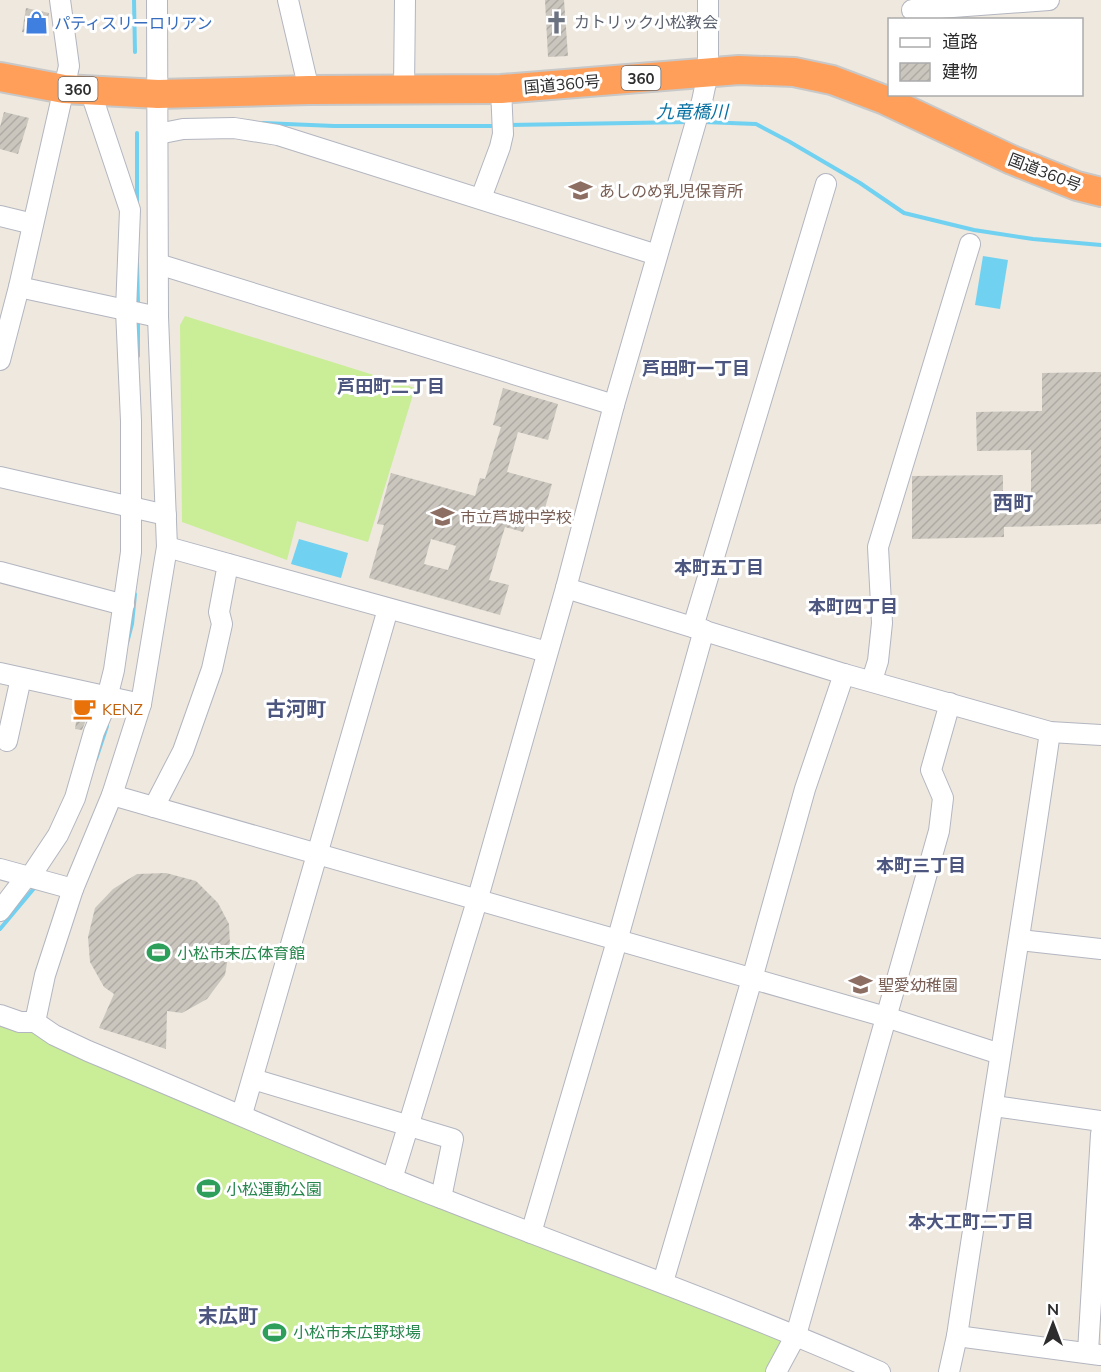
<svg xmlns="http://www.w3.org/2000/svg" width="1101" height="1372" font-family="Mulish,'Noto Sans JP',sans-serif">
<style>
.pitch{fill:#caed97}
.water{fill:#71d1f1}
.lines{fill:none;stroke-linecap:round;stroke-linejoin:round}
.stream{stroke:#71d1f1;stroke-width:4}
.building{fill:url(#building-hatch);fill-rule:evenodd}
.minor-casing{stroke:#b3b6c0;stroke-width:22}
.highway-casing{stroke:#c8c8c8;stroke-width:32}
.minor{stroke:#fff;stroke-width:20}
.highway{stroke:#ff9f5a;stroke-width:28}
.labels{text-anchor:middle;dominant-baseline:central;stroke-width:6;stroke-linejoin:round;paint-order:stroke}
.shield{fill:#fff;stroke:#6c6c6c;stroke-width:1.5}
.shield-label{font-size:15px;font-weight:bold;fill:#2d2d2d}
.worship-label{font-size:16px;fill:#5b616d;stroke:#fff;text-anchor:start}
.shop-label{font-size:16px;fill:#366cbe;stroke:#fff;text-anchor:start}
.street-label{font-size:16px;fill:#2d2d2d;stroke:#fff}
.education-label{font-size:16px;fill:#785e54;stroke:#fff;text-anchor:start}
.food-label{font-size:16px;fill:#c56008;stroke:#fff;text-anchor:start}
.leisure-label{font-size:16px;fill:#27864d;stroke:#fff;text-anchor:start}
.water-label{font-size:18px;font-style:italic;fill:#0b71a3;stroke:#fff}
.neighbourhood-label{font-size:18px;font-weight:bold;fill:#4c567f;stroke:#fff}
.quarter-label{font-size:20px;font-weight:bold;fill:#4c567f;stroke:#fff}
</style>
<defs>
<pattern id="building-hatch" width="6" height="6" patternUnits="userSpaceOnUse" patternTransform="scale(1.5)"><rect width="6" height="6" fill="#cac6be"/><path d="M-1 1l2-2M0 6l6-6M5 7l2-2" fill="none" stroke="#aeaaa4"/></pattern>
</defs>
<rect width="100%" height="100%" fill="#eee8df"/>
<g class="pitch">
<path d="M 185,316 L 415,388 L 368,542 L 297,521 L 287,560 L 182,522 L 180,325 Z"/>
<path d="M 0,1020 L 796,1335 L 776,1372 L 0,1372 Z"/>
</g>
<g class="water">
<path d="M 983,256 L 1008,260 L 1000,309 L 975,305 Z"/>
<path d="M 299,539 L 348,553 L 341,578 L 291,564 Z"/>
</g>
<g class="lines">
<g class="stream">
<path d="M 134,0 L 135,52"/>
<path d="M 704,122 L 756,124 L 790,142 L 860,183 L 904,213 L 974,230 L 1033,239 L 1101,245"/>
<path d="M 263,123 L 334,126 L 498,126"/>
<path d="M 509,125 L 690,122"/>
<path d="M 137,133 L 137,205"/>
<path d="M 137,263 L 138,305"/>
<path d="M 138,321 L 138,356"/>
<path d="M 127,643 L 132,624 L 135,594"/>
<path d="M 96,759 L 107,726"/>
<path d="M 0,929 L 36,886"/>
</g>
</g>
<g class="building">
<path d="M 545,0 L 564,0 L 568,56 L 548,57 Z"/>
<path d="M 26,8 L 49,13 L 45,36 L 22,32 Z"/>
<path d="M 4,112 L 29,118 L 18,154 L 0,149 L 0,127 Z"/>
<path d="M 1101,372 L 1101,524 L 1004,527 L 1004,537 L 912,539 L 912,476 L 1003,475 L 1003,497 L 1031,496 L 1031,450 L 977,451 L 976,412 L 1042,411 L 1042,373 Z"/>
<path d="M 503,388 L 558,404 L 548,440 L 518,432 L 507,472 L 552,484 L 541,522 L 528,518 L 523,532 L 505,527 L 489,580 L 509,585 L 500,615 L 369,578 L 384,525 L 377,524 L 391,473 L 475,496 L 480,478 L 485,479 L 501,427 L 493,425 ZM 431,539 L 456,546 L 448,570 L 424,564 Z"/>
<path d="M 79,703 L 92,705 L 82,730 L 75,729 Z"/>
<path d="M 166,873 L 196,881 L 218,903 L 229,924 L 230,945 L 225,975 L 207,999 L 182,1013 L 167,1011 L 166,1049 L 99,1028 L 114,994 L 104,987 L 90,962 L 88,937 L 95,908 L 113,889 L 137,874 Z"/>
</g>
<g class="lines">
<defs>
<g id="minor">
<path d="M 288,0 L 309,90"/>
<path d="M 912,10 L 1049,0"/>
<path d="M 404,89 L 405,0"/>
<path d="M 158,134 L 183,129 L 234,128 L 278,135 L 657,255"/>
<path d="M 481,198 L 500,147 L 503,134 L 501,89"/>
<path d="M 0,216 L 33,224"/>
<path d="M 158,264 L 614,405"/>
<path d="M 19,287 L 158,317"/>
<path d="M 0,360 L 19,287 L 69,66 L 60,0"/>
<path d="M 0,477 L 166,515"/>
<path d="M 167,547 L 547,652"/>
<path d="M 0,572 L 124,605"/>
<path d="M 566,588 L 844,674 L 1050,732 L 1101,735"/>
<path d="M 693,627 L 826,184"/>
<path d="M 0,673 L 141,704"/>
<path d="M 872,680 L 878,661 L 882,623 L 878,547 L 970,244"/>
<path d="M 7,741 L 21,678"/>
<path d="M 112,795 L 886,1017 L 1000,1054"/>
<path d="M 154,807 L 183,751 L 212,669 L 222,624 L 219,612 L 228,564"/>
<path d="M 0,869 L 73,889"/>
<path d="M 30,877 L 58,835 L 75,798 L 94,732 L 105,706 L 114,670 L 131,552 L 131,421 L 126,310 L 130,210 L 90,90"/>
<path d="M 0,911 L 26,877"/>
<path d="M 1020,940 L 1101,949"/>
<path d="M 0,1015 L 20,1022 L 35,1022 L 54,1035 L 88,1051 C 206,1100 322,1152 441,1198 C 588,1256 736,1308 880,1372"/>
<path d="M 35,1022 L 45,975 L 73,889 L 112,795 L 141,704 L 167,547 L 158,317 L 157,0"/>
<path d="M 253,1079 L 453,1139 L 441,1198"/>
<path d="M 994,1106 L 1101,1121"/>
<path d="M 242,1114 L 388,609"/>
<path d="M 392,1179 L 477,901 L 566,588 L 614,405 L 702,101 L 708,73 L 708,0"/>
<path d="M 531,1233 L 617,941 L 704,630"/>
<path d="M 663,1282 L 752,979 L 805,789 L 844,674"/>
<path d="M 957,1336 L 1100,1355"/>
<path d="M 1088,1352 L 1101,1134"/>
<path d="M 776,1372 L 796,1335 L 939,831 L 943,798 L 931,770 L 950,703"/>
<path d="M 949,1372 L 957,1336 C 987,1134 1021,934 1050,732"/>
</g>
<path id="highway" d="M 0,77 L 64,89 L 158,94 L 309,90 L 501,89 L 739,70 L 794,72 L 832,80 L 885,100 L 1012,160 L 1077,186 L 1101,192"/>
</defs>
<use href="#minor" class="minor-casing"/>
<use href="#highway" class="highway-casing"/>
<use href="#minor" class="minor"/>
<use href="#highway" class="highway"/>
</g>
<defs>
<symbol id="church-bare" viewBox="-9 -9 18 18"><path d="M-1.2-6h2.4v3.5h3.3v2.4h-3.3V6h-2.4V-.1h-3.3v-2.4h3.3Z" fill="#6b7280" stroke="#fff" stroke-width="2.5" paint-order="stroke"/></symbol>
<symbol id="shop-bare" viewBox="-9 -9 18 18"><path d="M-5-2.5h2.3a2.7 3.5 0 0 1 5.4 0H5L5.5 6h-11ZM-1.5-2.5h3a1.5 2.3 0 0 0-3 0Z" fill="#3f7fe0" stroke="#fff" stroke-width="2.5" paint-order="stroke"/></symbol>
<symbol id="school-bare" viewBox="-9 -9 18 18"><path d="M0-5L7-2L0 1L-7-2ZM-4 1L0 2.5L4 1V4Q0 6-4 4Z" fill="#8d6e63" stroke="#fff" stroke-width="2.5" paint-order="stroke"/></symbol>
<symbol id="cafe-bare" viewBox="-9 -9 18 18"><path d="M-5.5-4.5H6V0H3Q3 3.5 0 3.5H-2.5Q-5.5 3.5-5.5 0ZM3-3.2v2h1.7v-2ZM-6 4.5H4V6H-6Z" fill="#e8710a" stroke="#fff" stroke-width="2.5" paint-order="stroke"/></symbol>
<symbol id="stadium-bare" viewBox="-9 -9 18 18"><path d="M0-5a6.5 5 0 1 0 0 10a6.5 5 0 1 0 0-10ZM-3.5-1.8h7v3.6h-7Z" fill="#2e9e5b" stroke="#fff" stroke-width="2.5" paint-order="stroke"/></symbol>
</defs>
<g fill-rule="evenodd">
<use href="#church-bare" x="540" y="6" width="33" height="33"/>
<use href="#shop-bare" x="20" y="6" width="33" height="33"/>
<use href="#school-bare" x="564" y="174" width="33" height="33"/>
<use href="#school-bare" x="426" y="500" width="33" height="33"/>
<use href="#cafe-bare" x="68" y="692" width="33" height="33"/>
<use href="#stadium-bare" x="142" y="936" width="33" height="33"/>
<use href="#school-bare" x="844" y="968" width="33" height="33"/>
<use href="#stadium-bare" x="192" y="1172" width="33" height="33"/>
<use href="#stadium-bare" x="258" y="1316" width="33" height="33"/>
</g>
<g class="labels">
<g class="shield">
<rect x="621.5" y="66" width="39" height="24" rx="4.5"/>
<rect x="58.5" y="77" width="39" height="24" rx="4.5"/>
</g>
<g class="shield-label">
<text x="641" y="78">360</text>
<text x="78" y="89">360</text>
</g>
<g class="worship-label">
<text x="574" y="22">カトリック小松教会</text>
</g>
<g class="shop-label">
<text x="54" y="23">パティスリーロリアン</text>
</g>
<g class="street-label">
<text transform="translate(562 84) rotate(-5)">国道360号</text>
<text transform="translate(1045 172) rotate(21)">国道360号</text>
</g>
<g class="education-label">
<text x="599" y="191">あしのめ乳児保育所</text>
<text x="460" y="517">市立芦城中学校</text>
<text x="878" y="985">聖愛幼稚園</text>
</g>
<g class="food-label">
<text x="102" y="709">KENZ</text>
</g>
<g class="leisure-label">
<text x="177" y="953">小松市末広体育館</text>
<text x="226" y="1189">小松運動公園</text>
<text x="293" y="1332">小松市末広野球場</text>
</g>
<g class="water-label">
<text x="692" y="111">九竜橋川</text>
</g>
<g class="neighbourhood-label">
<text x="696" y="368">芦田町一丁目</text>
<text x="391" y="386">芦田町二丁目</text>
<text x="719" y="567">本町五丁目</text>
<text x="853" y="606">本町四丁目</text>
<text x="921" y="865">本町三丁目</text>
<text x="971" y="1221">本大工町二丁目</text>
</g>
<g class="quarter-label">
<text x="1013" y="502">西町</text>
<text x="296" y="708">古河町</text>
<text x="228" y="1315">末広町</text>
</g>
</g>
<rect x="888" y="18" width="195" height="78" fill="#ffffff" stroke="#ababab" stroke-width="1.5"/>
<rect x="900" y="38" width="30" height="9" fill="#ffffff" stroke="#ababab" stroke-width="1.5"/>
<text x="942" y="48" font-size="18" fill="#2d2d2d">道路</text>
<rect x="900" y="63" width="30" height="18" fill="url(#building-hatch)" stroke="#ababab" stroke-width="1.5"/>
<text x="942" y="78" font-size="18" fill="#2d2d2d">建物</text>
<g transform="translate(1053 1324)" stroke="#ffffff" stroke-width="4.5" paint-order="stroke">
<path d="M0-4.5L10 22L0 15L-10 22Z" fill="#2d2d2d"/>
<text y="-9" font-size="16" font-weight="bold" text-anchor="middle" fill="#2d2d2d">N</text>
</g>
</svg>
